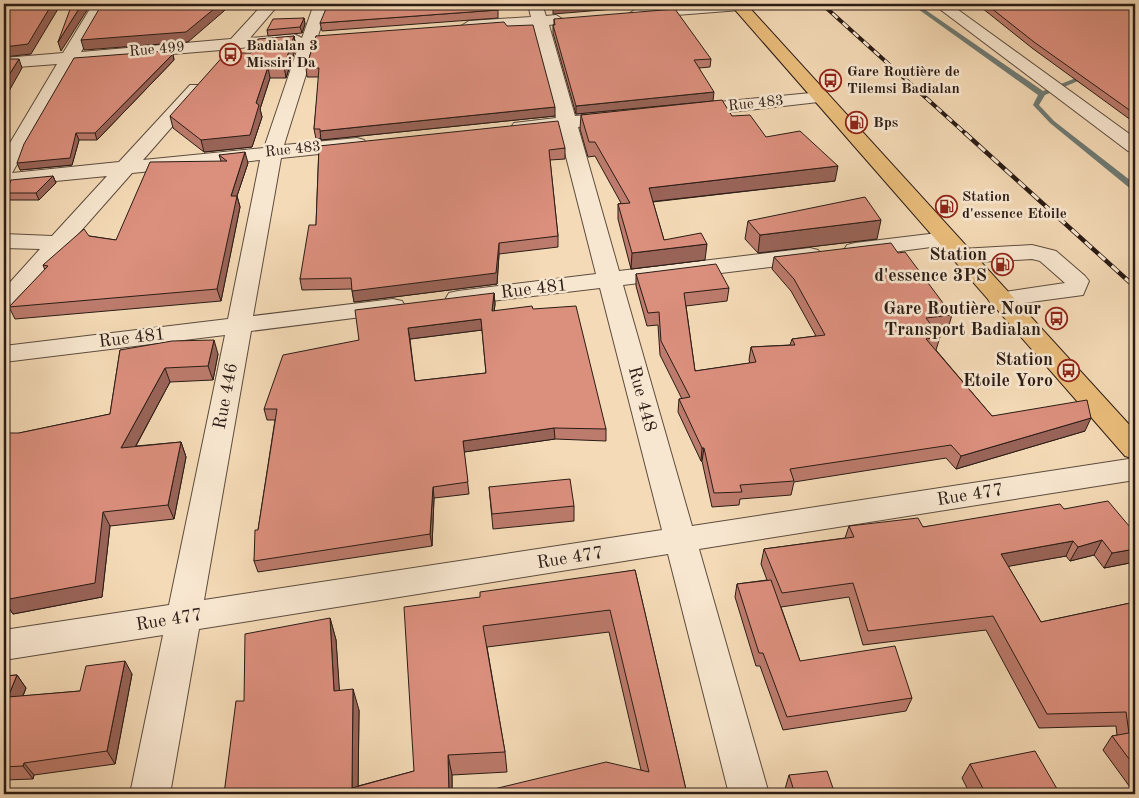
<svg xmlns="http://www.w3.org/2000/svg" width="1139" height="798" font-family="'Old Standard TT',serif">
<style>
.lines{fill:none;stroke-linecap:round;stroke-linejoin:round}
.stream{fill:#6f7b74;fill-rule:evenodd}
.minor-casing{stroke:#5d4c3e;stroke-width:2}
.major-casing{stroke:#2b1c16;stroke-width:2}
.minor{fill:#f8e7d0;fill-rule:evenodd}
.major{fill:#eabd7b;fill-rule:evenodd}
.rail-far1-casing{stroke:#2b1c16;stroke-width:4}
.rail-casing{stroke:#2b1c16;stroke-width:4.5}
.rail-far1{stroke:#f8e7d0;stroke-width:2.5;stroke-dasharray:7;stroke-linecap:butt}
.rail{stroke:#f8e7d0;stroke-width:3;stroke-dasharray:9;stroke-linecap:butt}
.wall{fill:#bc7b6c;stroke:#2b1c16;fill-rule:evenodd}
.shaded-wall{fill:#996458;stroke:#2b1c16}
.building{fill:#db8f7d;stroke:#2b1c16;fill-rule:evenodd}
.labels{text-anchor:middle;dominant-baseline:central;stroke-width:5;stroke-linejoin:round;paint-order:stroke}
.far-poi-label{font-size:15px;font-weight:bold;fill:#2b1c16;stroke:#f8e7d0;text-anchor:start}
.far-street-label{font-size:15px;fill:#2b1c16;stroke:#f8e7d0}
.poi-label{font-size:18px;font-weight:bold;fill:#2b1c16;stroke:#f8e7d0;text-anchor:end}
.street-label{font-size:18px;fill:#2b1c16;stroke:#f8e7d0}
</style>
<rect width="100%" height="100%" fill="#f4dab6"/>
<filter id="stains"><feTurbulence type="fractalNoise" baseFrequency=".004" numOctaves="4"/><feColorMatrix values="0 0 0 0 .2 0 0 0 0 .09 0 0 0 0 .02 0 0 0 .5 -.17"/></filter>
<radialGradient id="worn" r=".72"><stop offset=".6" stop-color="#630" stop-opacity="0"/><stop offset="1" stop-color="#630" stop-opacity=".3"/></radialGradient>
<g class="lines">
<path class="stream" d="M 911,4 L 917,4 L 1043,91 L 1086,74 L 1090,74 L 1090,76 L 1045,95 L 1039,105 L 1054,121 L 1135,184 L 1135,190 L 1132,190 L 1050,123 L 1033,105 L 1038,95 Z"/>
<defs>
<g id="minor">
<path d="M 93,4 L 108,4 L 81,52 L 231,39 L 263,4 L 279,4 L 250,38 L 294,34 L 302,38 L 314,4 L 328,4 L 284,145 L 357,138 L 364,140 L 367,144 L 364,148 L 357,150 L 281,158 L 253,316 L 393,299 L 402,301 L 405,306 L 402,311 L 393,313 L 251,331 L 204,600 L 662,530 L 600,288 L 458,305 L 449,303 L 446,298 L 449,293 L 458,291 L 596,274 L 559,129 L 521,133 L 514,131 L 511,127 L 514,123 L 556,118 L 533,26 L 469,31 L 461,26 L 469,21 L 531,17 L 528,4 L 542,4 L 546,16 L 556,15 L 564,20 L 562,23 L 549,25 L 575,116 L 618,112 L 625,114 L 627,118 L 625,122 L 578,127 L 619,271 L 810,248 L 818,250 L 822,255 L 818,260 L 810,262 L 623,285 L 692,526 L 1135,458 L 1135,480 L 699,549 L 769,794 L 729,794 L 668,554 L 199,629 L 170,794 L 130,794 L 163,635 L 4,660 L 4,630 L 169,605 L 225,335 L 4,362 L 4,346 L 228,319 L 260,160 L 132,173 L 13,308 L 4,310 L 4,289 L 40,249 L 4,248 L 4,234 L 52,236 L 107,176 L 4,186 L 4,153 L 57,64 L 4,68 L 4,58 L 63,53 ZM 300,42 L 264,148 L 143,160 L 205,89 L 202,85 L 190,85 L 119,162 L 12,173 L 75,62 L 221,50 L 223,55 C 232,57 235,55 240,48 Z"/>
<path d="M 697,4 L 748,5 L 740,10 L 638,18 L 630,13 L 638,8 Z"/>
<path d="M 933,4 L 950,4 L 1135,138 L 1135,153 L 1128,151 Z"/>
<path d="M 821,92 L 827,93 L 830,97 L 827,101 L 688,117 L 681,115 L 679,111 L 681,107 L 688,105 Z"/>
<path d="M 946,232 L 954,234 L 957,239 L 954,244 L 855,257 L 847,255 L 844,250 L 847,245 L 855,243 Z"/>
<path d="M 1032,245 L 1056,251 L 1085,276 L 1089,281 L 1083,295 L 1000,306 L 991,304 L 988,299 L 991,294 L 1065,283 L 1040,261 L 1032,259 L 961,263 L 953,261 L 949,256 L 953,251 L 961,249 Z"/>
</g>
<path id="major" d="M 730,4 L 746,4 L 1135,431 L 1135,459 L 1125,456 Z"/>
</defs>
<use href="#minor" class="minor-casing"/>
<use href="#major" class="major-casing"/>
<use href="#minor" class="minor"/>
<use href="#major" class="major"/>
<defs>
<path id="rail-far1" d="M 822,4 L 966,134"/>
<path id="rail" d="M 965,133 L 1135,287"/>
</defs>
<use href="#rail-far1" class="rail-far1-casing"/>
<use href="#rail" class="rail-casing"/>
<use href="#rail-far1" class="rail-far1"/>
<use href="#rail" class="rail"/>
</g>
<g class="wall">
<path d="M 977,4 L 1135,4 L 1135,123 L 1032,48 Z"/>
<path d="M 498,10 L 498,18 L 322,31 L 320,23 Z"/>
<path d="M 304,18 L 305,24 L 302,33 L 268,36 L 267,30 Z"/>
<path d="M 554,19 L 711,59 L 710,67 L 699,68 L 713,101 L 576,114 L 553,33 L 553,25 L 554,25 Z"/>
<path d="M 294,36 L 296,47 L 286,78 L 270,78 L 260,109 L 262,117 L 252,147 L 204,152 L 173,128 L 170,116 L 251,53 Z"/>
<path d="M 316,36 L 555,116 L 321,140 L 321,138 L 316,139 L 314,129 L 319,77 L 307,77 L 306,68 Z"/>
<path d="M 167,54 L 173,54 L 174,60 L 97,140 L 79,140 L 72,165 L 20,170 Z"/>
<path d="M 581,115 L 732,116 L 835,181 L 653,202 L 664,240 L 705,260 L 631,269 L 618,219 L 618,204 L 621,203 L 595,156 L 588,157 L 580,129 Z"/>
<path d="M 319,146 L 565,148 L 565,159 L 550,160 L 558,236 L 558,247 L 499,254 L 497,284 L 354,302 L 352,289 L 302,290 L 300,279 L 316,225 Z"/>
<path d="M 219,155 L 248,163 L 237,196 L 240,207 L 221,301 L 15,319 L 9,307 L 45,270 L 43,265 L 89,236 L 116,240 L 221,161 Z"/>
<path d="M 53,176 L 56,183 L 39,200 L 10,200 L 6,193 Z"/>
<path d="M 748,221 L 877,239 L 758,253 L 745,239 Z"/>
<path d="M 898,253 L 952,315 L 948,328 L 935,330 L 940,337 L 936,350 L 992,416 L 1085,431 L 956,469 L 946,458 L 794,482 L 791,495 L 740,499 L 739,505 L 712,507 L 702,461 L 701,461 L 678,412 L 679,399 L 682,399 L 660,355 L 658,325 L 647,326 L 636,286 L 636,274 L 729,288 L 727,301 L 686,306 L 695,371 L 750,363 L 749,360 L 751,347 L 790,345 L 792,339 L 816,336 L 791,291 L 772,269 L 774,257 Z"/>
<path d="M 494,293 L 495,304 L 494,311 L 533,309 L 606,429 L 606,441 L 555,439 L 464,452 L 469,494 L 434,498 L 432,546 L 258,572 L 254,561 L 258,530 L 275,420 L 267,420 L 264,409 L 359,340 ZM 482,330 L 486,373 L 415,381 L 410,339 Z"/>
<path d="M 120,350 L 218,354 L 213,380 L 170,382 L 136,446 L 181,442 L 186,457 L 174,519 L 110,526 L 102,597 L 13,614 L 9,608 L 19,433 L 110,414 Z"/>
<path d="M 489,487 L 574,506 L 574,521 L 493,529 Z"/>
<path d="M 1064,509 L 1135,533 L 1135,562 L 1104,568 L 1094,555 L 1070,561 L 1066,556 L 1008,566 L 1041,622 L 1135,602 L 1135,794 L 1103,750 L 1112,736 L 1117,735 L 1116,726 L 1039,728 L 986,630 L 863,645 L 849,597 L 781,607 L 800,661 L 912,698 L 906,711 L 783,730 L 760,666 L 756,666 L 735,597 L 737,584 L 767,580 L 761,564 L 764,549 L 845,538 L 849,526 L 923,527 Z"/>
<path d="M 635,570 L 687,794 L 641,770 L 609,632 L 487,647 L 505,752 L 507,772 L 452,775 L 452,794 L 224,794 L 244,701 L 330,618 L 336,640 L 339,691 L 359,710 L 358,786 L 414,771 L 480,597 Z"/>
<path d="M 132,674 L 115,764 L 34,775 L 33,779 L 4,780 L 4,676 L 17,675 L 26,688 L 23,696 L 80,691 Z"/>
<path d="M 970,764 L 1060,794 L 970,794 L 962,778 Z"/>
<path d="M 789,775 L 835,794 L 786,794 L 785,789 Z"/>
</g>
<g class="shaded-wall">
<path d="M 52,4 L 61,4 L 31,54 L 4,57 L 4,47 Z"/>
<path d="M 82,4 L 91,4 L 61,51 L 58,42 Z"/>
<path d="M 220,4 L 231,4 L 224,11 L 188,42 L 84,50 L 81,40 Z"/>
<path d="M 601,4 L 677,4 L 553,14 L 553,8 Z"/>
<path d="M 304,18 L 305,24 L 302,33 L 300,27 Z"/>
<path d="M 294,36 L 296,47 L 286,78 L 284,66 Z"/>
<path d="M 173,54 L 174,60 L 97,140 L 95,133 Z"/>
<path d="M 19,59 L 22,68 L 4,100 L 4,83 Z"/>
<path d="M 268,67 L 270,78 L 260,109 L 262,117 L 252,147 L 204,152 L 201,140 L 256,103 Z"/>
<path d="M 714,92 L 713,101 L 576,114 L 576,106 Z"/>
<path d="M 555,107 L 555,116 L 321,140 L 320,131 Z"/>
<path d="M 76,133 L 79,140 L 72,165 L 20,170 L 17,163 Z"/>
<path d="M 245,152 L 248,163 L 237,196 L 240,207 L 221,301 L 217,289 L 231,196 Z"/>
<path d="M 838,166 L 835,181 L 648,202 L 649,188 Z"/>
<path d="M 53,176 L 56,183 L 39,200 L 36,193 Z"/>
<path d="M 881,220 L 877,239 L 758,253 L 760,235 Z"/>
<path d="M 499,243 L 499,254 L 497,284 L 354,302 L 352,291 Z"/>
<path d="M 707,244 L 705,260 L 631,269 L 632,253 Z"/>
<path d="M 494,293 L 495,304 L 493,322 L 492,311 Z"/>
<path d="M 481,319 L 482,330 L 410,339 L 408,328 Z"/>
<path d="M 214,340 L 218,354 L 213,380 L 208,366 Z"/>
<path d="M 165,368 L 170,382 L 127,462 L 121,448 Z"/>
<path d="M 1091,418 L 1085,431 L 956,469 L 961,456 Z"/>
<path d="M 554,428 L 555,439 L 464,452 L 463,441 Z"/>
<path d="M 181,442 L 186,457 L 174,519 L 168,505 Z"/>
<path d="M 702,448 L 704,448 L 702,461 L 701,461 Z"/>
<path d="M 433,487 L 434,498 L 432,546 L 430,534 Z"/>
<path d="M 103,512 L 110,526 L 102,597 L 13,614 L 9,608 L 4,610 L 4,593 L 5,593 Z"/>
<path d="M 1102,540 L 1094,555 L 1070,561 L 1078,547 Z"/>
<path d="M 1073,541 L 1066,556 L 994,569 L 1001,554 Z"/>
<path d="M 1135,549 L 1135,562 L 1104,568 L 1112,553 Z"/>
<path d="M 330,618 L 336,640 L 341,712 L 334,691 Z"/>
<path d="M 125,661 L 132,674 L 115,764 L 107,751 Z"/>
<path d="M 17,675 L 26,688 L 17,710 L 8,697 Z"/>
<path d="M 353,689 L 359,710 L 358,794 L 352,788 Z"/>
<path d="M 448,755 L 452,775 L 452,794 L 449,794 Z"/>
<path d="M 24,763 L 34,775 L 33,779 L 23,766 Z"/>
</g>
<g class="building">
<path d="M 4,4 L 52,4 L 28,44 L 4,47 Z"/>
<path d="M 72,4 L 82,4 L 58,42 Z"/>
<path d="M 102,4 L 220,4 L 186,32 L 81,40 Z"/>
<path d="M 328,4 L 495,4 L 498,10 L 320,23 Z"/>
<path d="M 552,4 L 601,4 L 553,8 Z"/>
<path d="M 986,4 L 1135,4 L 1135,114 L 1034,42 Z"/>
<path d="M 675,9 L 711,59 L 694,60 L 714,92 L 576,106 L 553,25 L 555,25 L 554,19 Z"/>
<path d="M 304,18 L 300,27 L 267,30 L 273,19 Z"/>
<path d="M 504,22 L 507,26 L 533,25 L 555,107 L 320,131 L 320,129 L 314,129 L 319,68 L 306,68 L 316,36 Z"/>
<path d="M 294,36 L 284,66 L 268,67 L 256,103 L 259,105 L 250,135 L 201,140 L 170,116 L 226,53 L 251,53 L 258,39 Z"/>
<path d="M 166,51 L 163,53 L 173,54 L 95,133 L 76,133 L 70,158 L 17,163 L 24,144 L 74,58 Z"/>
<path d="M 4,59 L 19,59 L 4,83 Z"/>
<path d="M 722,100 L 732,116 L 750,115 L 766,137 L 800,131 L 838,166 L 649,188 L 664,240 L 701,233 L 707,244 L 632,253 L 618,204 L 630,203 L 595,142 L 589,142 L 581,115 Z"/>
<path d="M 558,121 L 565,148 L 549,150 L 558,236 L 499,243 L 496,273 L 352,291 L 351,278 L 300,279 L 309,225 L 316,225 L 319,146 Z"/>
<path d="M 245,152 L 231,196 L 237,196 L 217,289 L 9,307 L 48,266 L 43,265 L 84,229 L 89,236 L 116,240 L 150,162 L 227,161 L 219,155 Z"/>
<path d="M 53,176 L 36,193 L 6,193 L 11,180 Z"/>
<path d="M 865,197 L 881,220 L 760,235 L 748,221 Z"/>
<path d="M 891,243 L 898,253 L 905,252 L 952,315 L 926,318 L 940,337 L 926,339 L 992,416 L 1087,400 L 1091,418 L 961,456 L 951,445 L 790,469 L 794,481 L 740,485 L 742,492 L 714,493 L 704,448 L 702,448 L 679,399 L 690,397 L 661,341 L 659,312 L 648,313 L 636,274 L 716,264 L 729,288 L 684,293 L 695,371 L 756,362 L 751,347 L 795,345 L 792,339 L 825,335 L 794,279 L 774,257 Z"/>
<path d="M 494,293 L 492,311 L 532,306 L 533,309 L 576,306 L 606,429 L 554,428 L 463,441 L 468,482 L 433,487 L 430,534 L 254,561 L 255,530 L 258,530 L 277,409 L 264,409 L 283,355 L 359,340 L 355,310 ZM 481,319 L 486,373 L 415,381 L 408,328 Z"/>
<path d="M 214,340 L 208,366 L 165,368 L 121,448 L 181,442 L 168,505 L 103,512 L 95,583 L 4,600 L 5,593 L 4,593 L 4,433 L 19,433 L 110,414 L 120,350 L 172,341 Z"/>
<path d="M 570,479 L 574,506 L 492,514 L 489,487 Z"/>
<path d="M 1108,501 L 1135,533 L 1135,549 L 1112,553 L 1102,540 L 1078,547 L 1073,541 L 1001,554 L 1041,622 L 1135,602 L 1135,767 L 1112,736 L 1129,733 L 1126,712 L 1047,714 L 993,616 L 868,631 L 853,583 L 782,593 L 764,549 L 854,537 L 849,526 L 918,518 L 923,527 L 1060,504 L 1064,509 Z"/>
<path d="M 635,570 L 687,794 L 494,794 L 494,789 L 606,762 L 649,772 L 610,610 L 483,626 L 505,752 L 448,755 L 449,794 L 224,794 L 236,701 L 244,701 L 245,634 L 330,618 L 334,691 L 353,689 L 352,788 L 414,771 L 404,607 L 480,597 L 480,592 Z"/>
<path d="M 771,580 L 800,661 L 895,646 L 912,698 L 787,717 L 763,653 L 759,653 L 737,584 Z"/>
<path d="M 125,661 L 107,751 L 24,763 L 23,766 L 4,767 L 4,676 L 17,675 L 8,697 L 80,691 L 86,666 Z"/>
<path d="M 1035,751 L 1060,794 L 986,794 L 970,764 Z"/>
<path d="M 827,771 L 835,794 L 795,794 L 789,775 Z"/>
</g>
<defs>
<symbol id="bus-ring" viewBox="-11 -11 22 22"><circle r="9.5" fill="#f8e7d0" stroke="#8f2418" stroke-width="1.5"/><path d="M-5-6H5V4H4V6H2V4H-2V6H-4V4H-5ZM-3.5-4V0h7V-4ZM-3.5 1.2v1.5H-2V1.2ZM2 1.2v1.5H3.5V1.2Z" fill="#8f2418"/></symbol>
<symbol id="fuel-ring" viewBox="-11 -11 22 22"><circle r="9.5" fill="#f8e7d0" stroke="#8f2418" stroke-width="1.5"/><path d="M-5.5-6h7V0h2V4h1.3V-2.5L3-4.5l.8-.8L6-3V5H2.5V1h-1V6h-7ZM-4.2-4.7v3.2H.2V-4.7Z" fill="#8f2418"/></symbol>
</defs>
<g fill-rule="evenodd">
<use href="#bus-ring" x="218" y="42" width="25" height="25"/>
<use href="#bus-ring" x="818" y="68" width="25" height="25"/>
<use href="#fuel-ring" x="844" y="110" width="25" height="25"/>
<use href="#fuel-ring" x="934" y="194" width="25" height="25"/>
<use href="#fuel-ring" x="990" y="252" width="25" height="25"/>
<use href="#bus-ring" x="1044" y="306" width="25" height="25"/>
<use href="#bus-ring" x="1056" y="358" width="25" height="25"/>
</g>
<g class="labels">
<g class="far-poi-label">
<text x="246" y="46">Badialan 3<tspan x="246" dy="17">Missiri Da</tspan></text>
<text x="847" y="72">Gare Routière de<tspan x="847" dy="17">Tilemsi Badialan</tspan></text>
<text x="873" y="123">Bps</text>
<text x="962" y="197">Station<tspan x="962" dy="17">d'essence Etoile</tspan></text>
</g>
<g class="far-street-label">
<text transform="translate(157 50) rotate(-5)">Rue 499</text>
<text transform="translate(756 104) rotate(-6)">Rue 483</text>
<text transform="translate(293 150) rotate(-6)">Rue 483</text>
</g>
<g class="poi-label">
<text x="987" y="255">Station<tspan x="987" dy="21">d'essence 3PS</tspan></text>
<text x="1041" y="309">Gare Routière Nour<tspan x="1041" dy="21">Transport Badialan</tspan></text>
<text x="1053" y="360">Station<tspan x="1053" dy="21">Etoile Yoro</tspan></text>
</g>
<g class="street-label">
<text transform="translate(534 289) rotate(-7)">Rue 481</text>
<text transform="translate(132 338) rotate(-7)">Rue 481</text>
<text transform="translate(226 396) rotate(-79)">Rue 446</text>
<text transform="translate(642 399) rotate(75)">Rue 448</text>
<text transform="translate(970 495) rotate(-9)">Rue 477</text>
<text transform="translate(570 558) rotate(-9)">Rue 477</text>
<text transform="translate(169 620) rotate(-9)">Rue 477</text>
</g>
</g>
<rect width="1139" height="798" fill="none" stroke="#f4dab6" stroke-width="20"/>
<rect x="5" y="5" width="1129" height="788" fill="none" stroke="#2b1c16" stroke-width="2.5"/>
<rect x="10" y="10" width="1119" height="778" fill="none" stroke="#2b1c16"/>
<rect width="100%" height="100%" filter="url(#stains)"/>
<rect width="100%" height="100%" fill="url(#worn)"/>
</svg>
